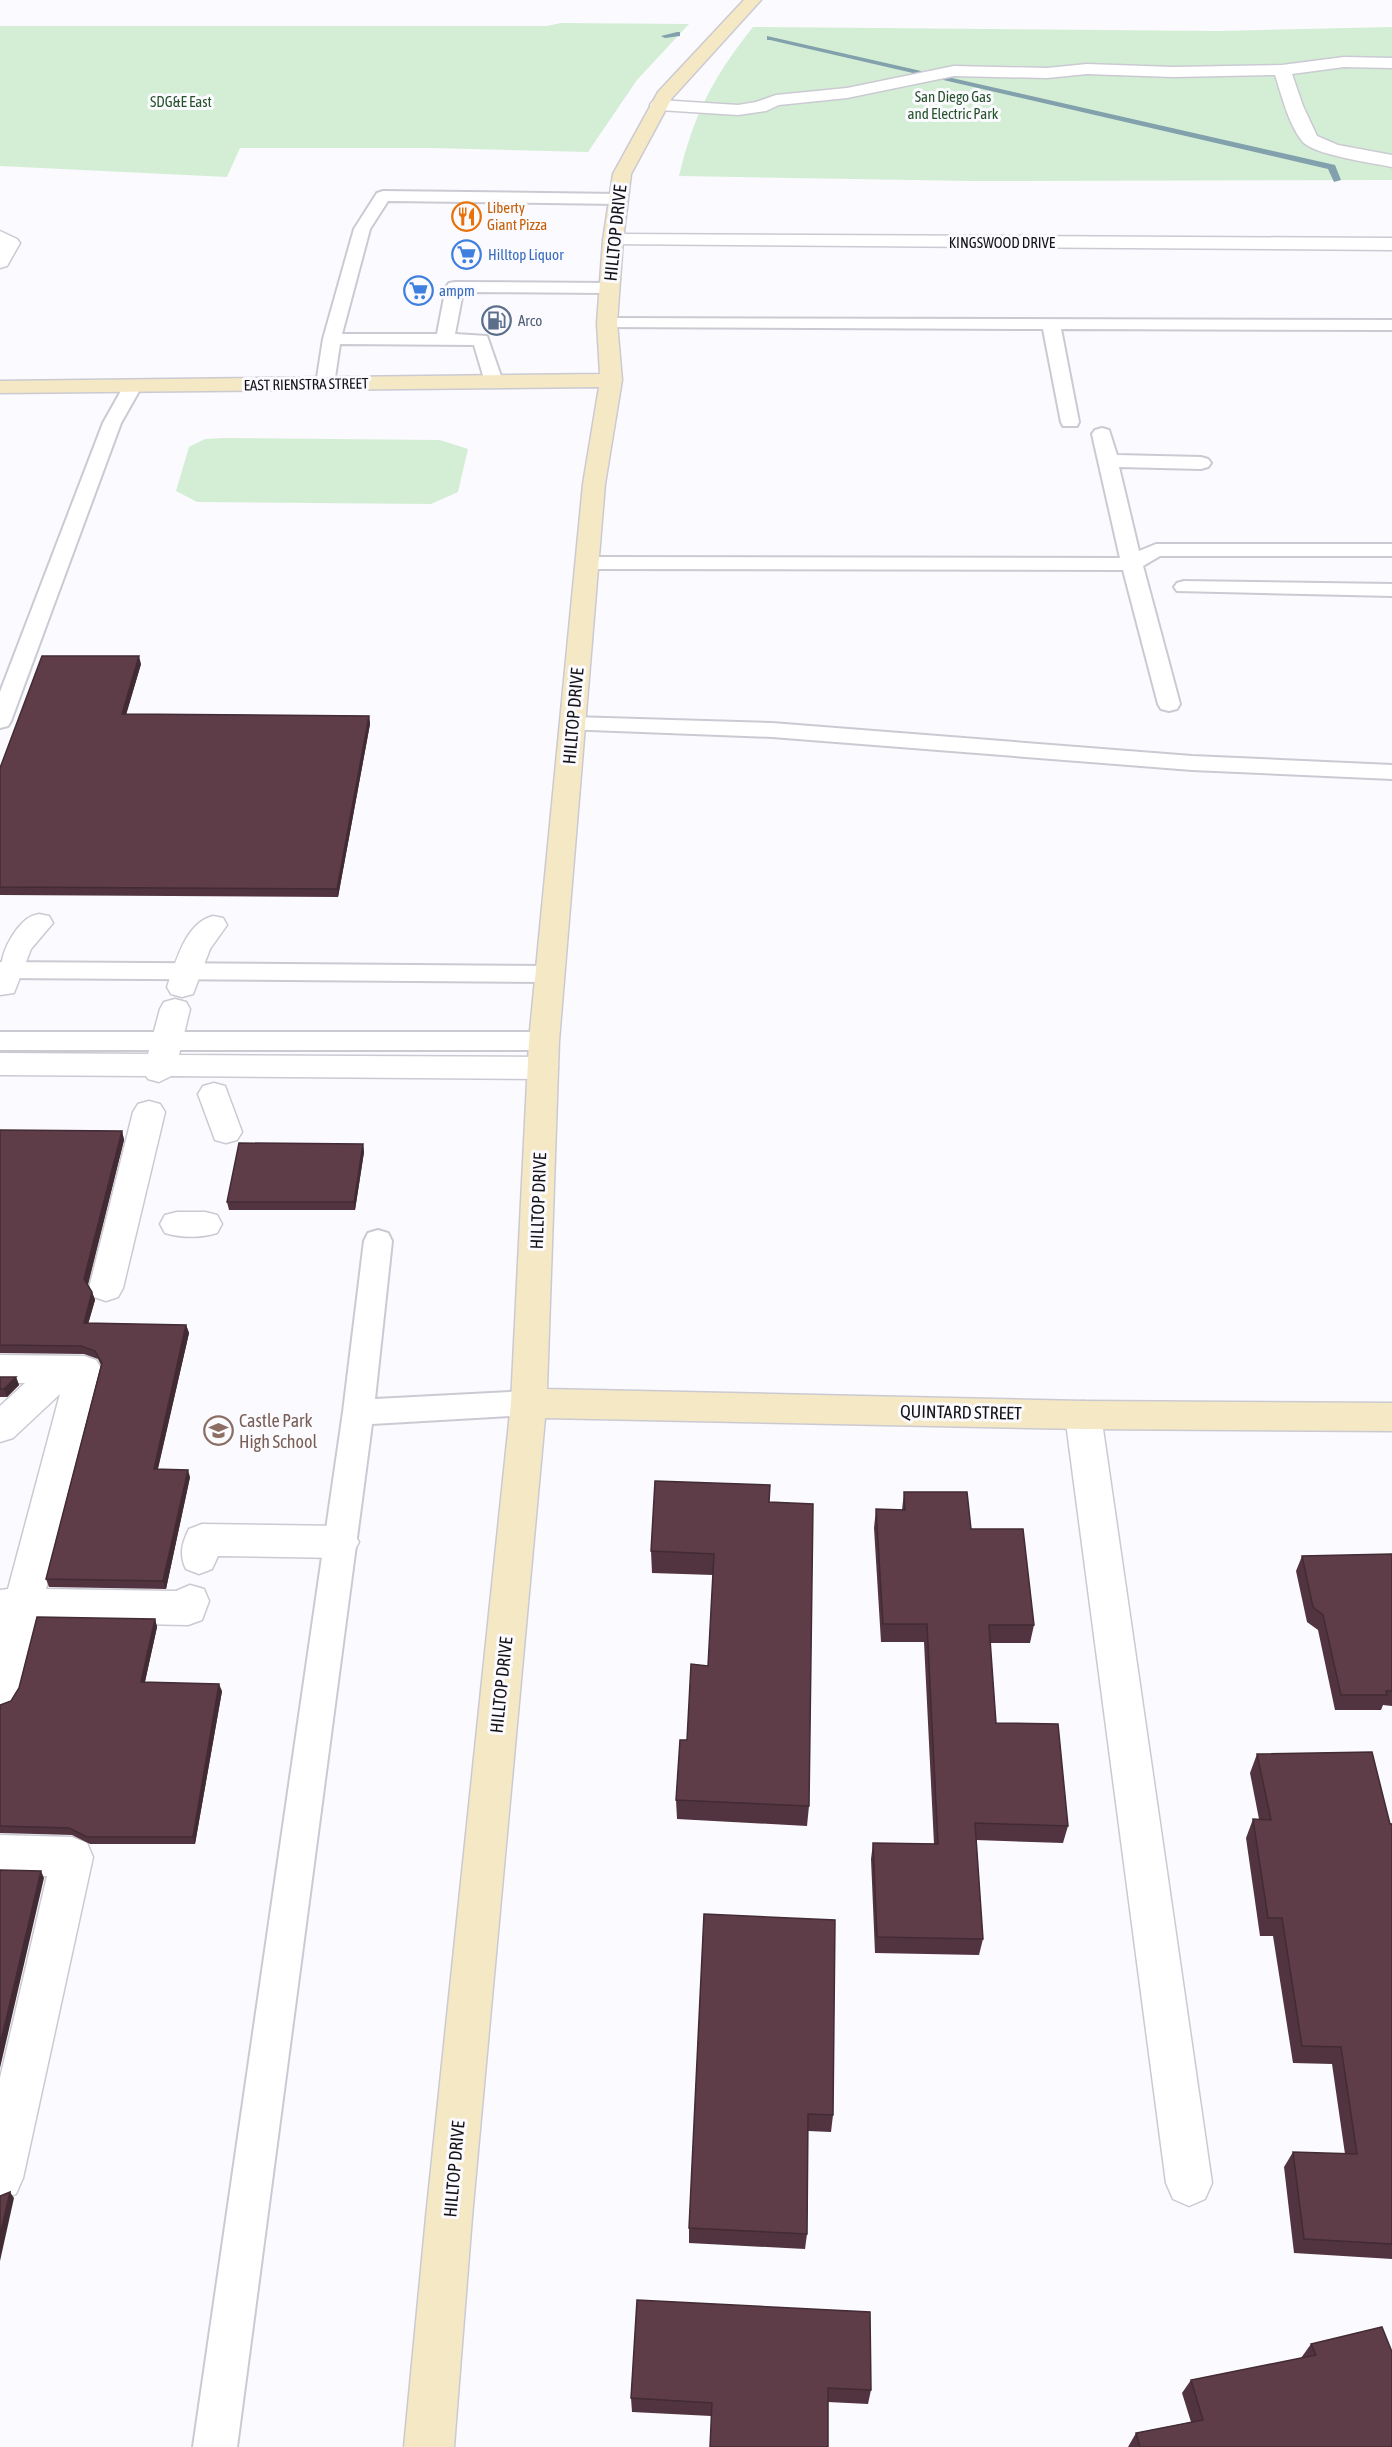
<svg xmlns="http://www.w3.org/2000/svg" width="1392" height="2447" font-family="'Asap Condensed',sans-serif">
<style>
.green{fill:#d4eed5}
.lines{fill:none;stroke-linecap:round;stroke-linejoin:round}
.stream{fill:#82a1ad;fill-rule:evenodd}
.lane-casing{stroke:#cbcad3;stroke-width:4}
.street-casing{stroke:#cbcad3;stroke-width:3}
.secondary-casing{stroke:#cbcad3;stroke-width:3}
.lane{fill:#fff;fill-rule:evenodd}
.street{fill:#fff;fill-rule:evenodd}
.secondary{fill:#f5e8c4;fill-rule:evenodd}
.wall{fill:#51343f}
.shaded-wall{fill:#422b33}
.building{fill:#5e3d49;stroke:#422b33;stroke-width:1.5}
.labels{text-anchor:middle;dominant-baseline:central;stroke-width:6;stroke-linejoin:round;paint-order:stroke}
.far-park-label{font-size:15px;fill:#27542d;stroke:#fbfafe}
.far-food-label{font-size:15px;fill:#c56008;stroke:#fbfafe;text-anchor:start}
.far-street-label{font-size:15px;fill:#131216;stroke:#fbfafe}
.far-shop-label{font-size:15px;fill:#366cbe;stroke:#fbfafe;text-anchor:start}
.far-service-label{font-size:15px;fill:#4e5e75;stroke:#fbfafe;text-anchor:start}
.street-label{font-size:18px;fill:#131216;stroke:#fbfafe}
.education-label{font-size:18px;fill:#785e54;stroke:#fbfafe;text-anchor:start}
</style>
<rect width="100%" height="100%" fill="#fbfafe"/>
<g class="green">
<path d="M 561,23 L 689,24 L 637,80 L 588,152 L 432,148 L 240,148 L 227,177 L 0,166 L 0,26 L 547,26 Z"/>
<path d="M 753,27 L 1218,31 L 1392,27 L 1392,180 L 973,181 L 679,176 C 694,114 713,77 753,27 Z"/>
<path d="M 224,438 L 440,440 L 468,449 L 458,492 L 431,504 L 197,502 L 176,491 L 189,447 L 205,439 Z"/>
</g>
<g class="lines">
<g class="stream">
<path d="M 677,32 L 680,32 L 680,36 L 665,38 L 661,36 Z"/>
<path d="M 767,36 L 1335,165 L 1341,180 L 1334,182 L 1328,169 L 770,40 L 767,40 Z"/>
</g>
<defs>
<g id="lane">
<path d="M 383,191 L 619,194 L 627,199 L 619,204 L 388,201 L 370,229 L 342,334 L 437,334 L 446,287 L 449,283 L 455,282 L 609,283 L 615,284 L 618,288 L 615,292 L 609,293 L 463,292 L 455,334 L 487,336 L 503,382 L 501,386 L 487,386 L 485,382 L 474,345 L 340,344 L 334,384 L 332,388 L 318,388 L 316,384 L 323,339 L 354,229 L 377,193 Z"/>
<path d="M 607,318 L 1392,320 L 1392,330 L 1061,329 L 1079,422 L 1077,426 L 1063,426 L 1061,422 L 1043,329 L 601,327 L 598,323 L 601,319 Z"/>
<path d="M 133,380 L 140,382 L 142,386 L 121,423 L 11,721 L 8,726 L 0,728 L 0,692 L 103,423 L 126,382 Z"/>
<path d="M 1102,428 L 1109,430 L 1117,455 L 1201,457 L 1208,459 L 1211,463 L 1208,467 L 1201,469 L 1119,467 L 1139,551 L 1156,544 L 1392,544 L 1392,556 L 1160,556 L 1143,566 L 1180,704 L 1177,709 L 1169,711 L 1161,709 L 1158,704 L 1123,570 L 587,569 L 580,567 L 577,563 L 580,559 L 587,557 L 1120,558 L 1092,434 L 1095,430 Z"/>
<path d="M 1184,581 L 1392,584 L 1392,596 L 1177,591 L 1174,587 L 1177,583 Z"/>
<path d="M 572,717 L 772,723 L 1192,756 L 1392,765 L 1392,779 L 1192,770 L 772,737 L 564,729 L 561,724 L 564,719 Z"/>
<path d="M 0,962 L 550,966 L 559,968 L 563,974 L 559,980 L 550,982 L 0,978 Z"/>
<path d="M 0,1032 L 544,1032 L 553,1035 L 557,1041 L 553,1047 L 544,1050 L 0,1050 Z"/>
<path d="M 378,1230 L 388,1233 L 392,1241 L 375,1399 L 529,1391 L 540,1394 L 544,1403 L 540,1412 L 529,1415 L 372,1424 L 237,2447 L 193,2447 L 343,1412 L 364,1241 L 368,1233 Z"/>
</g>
<g id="street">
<path d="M 1344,57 L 1392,58 L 1392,68 L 1344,67 L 1292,74 L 1303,106 L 1317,136 L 1338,145 L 1392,155 L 1392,167 C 1373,163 1313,155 1302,141 C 1288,123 1282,96 1275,75 L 1173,77 L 1087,74 L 1047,78 L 954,76 L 847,98 L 779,105 L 766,111 L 738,115 L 659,110 L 653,109 L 650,105 L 653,101 L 659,100 L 738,105 L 756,102 L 776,95 L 847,88 L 954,66 L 1047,68 L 1087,64 L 1173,67 L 1282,65 Z"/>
<path d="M 0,231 L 17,239 L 20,243 L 7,266 L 0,268 Z"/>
<path d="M 613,234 L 1392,238 L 1392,250 L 606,244 L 603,240 L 606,236 Z"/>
<path d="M 39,914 L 49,916 L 53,923 L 31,949 L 14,993 L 0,995 C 0,967 0,952 17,929 C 24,921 28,916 39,914 Z"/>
<path d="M 213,916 L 223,918 L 227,925 L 210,949 L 193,994 L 182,997 L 171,994 L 167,987 C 176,962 185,923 213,916 Z"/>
<path d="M 175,999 L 186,1002 L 190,1009 L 179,1055 L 543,1057 L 554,1060 L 558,1068 L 554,1076 L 543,1079 L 171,1076 L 159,1082 L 148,1079 L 146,1076 L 0,1075 L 0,1053 L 148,1054 L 160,1009 L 164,1002 Z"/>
<path d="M 214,1083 L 225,1086 L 242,1132 L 237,1140 L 226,1143 L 215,1140 L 198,1094 L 203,1086 Z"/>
<path d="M 149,1101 L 160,1104 L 165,1112 L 123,1288 L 118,1297 L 106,1301 L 94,1297 L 89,1288 L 133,1112 L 138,1104 Z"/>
<path d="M 177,1212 L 205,1212 L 217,1215 L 222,1224 L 217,1233 C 200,1238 182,1238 165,1233 L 160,1224 L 165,1215 Z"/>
<path d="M 0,1355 L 84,1356 L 96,1360 L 102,1370 L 46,1589 L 176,1591 L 190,1585 L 204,1589 L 209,1601 L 202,1620 L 188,1625 L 38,1622 L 20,1694 L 14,1706 L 0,1712 L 0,1590 L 8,1589 L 60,1394 L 13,1438 L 0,1442 L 0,1406 L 25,1383 L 0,1383 Z"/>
<path d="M 1083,1401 L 1096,1405 L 1101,1415 L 1212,2183 L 1205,2199 L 1189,2206 L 1173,2199 L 1166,2183 L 1065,1415 L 1070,1405 Z"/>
<path d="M 202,1524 L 340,1526 L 353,1531 L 359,1542 L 353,1553 L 340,1558 L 218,1556 L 212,1569 L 199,1574 L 186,1569 C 179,1555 182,1543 189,1529 Z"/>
<path d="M 0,1835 L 72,1837 L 87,1843 L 93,1857 L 23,2178 L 16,2194 L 0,2201 L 0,2078 L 47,1876 L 0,1875 Z"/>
</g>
<path id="secondary" d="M 744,0 L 761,0 L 672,98 L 631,174 L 623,240 L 617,323 L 622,380 L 605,484 L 559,1041 L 547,1389 L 1083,1401 L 1392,1403 L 1392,1431 L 1083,1429 L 545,1418 L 472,2217 L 454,2447 L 404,2447 L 426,2217 L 511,1403 L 529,1041 L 583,484 L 599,387 L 0,393 L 0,381 L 600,374 L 597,323 L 603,240 L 613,174 L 658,92 Z"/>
</defs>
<use href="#lane" class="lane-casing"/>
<use href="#street" class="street-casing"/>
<use href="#secondary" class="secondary-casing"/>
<use href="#lane" class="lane"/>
<use href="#street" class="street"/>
<use href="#secondary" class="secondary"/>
</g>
<g class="wall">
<path d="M 141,664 L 126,714 L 369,716 L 370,724 L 338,897 L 0,895 L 0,768 Z"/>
<path d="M 0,1130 L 122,1131 L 124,1140 L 88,1285 L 92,1292 L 95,1300 L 88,1324 L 186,1325 L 189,1333 L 158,1469 L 190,1477 L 166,1589 L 49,1587 L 46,1579 L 101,1365 L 98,1359 L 84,1354 L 0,1353 Z"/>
<path d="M 363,1144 L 364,1152 L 355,1210 L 229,1210 L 227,1202 Z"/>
<path d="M 0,1377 L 16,1377 L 19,1385 L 7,1397 L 0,1397 Z"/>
<path d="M 904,1492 L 971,1529 L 1034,1625 L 1030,1643 L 990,1643 L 996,1723 L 1068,1826 L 1063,1843 L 976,1840 L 983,1939 L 979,1955 L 875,1953 L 871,1859 L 873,1843 L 934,1844 L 924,1642 L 881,1642 L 874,1528 L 876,1509 L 902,1510 Z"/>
<path d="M 769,1502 L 809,1806 L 807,1826 L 677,1819 L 676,1800 L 687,1740 L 708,1666 L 713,1575 L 652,1573 L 651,1551 Z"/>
<path d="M 1392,1554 L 1392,1706 L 1383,1705 L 1381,1710 L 1335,1710 L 1318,1630 L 1307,1622 L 1296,1571 L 1302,1556 Z"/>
<path d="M 155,1619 L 157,1627 L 145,1682 L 222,1691 L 195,1844 L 90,1844 L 72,1835 L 0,1833 L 0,1705 L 11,1701 Z"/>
<path d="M 1257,1754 L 1392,1824 L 1392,2259 L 1294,2253 L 1284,2167 L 1293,2152 L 1345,2154 L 1332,2064 L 1293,2063 L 1273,1936 L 1260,1936 L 1246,1838 L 1253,1819 L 1259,1819 L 1250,1773 Z"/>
<path d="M 704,1914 L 833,2115 L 831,2132 L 808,2131 L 807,2234 L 805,2249 L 689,2243 L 689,2228 Z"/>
<path d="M 637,2300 L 871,2390 L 868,2404 L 828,2402 L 711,2416 L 632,2412 L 631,2398 Z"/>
<path d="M 1311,2344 L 1392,2447 L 1128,2447 L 1136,2433 L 1191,2422 L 1182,2393 L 1191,2380 L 1301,2358 Z"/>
</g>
<g class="shaded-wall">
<path d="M 139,656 L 141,664 L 124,722 L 122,714 Z"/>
<path d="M 369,716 L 370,724 L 338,897 L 337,889 Z"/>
<path d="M 122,1131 L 124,1140 L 87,1287 L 84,1279 Z"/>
<path d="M 363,1144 L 364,1152 L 355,1210 L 354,1202 Z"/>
<path d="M 92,1292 L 95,1300 L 86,1331 L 84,1323 Z"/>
<path d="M 186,1325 L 189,1333 L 156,1476 L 154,1469 Z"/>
<path d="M 16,1377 L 19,1385 L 7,1397 L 4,1389 Z"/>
<path d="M 188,1470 L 190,1477 L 166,1589 L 163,1581 Z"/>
<path d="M 155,1619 L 157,1627 L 143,1690 L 141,1682 Z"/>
<path d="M 219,1684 L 222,1691 L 195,1844 L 193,1837 Z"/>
<path d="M 41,1871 L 44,1878 L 0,2068 L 0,2045 Z"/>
<path d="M 10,2192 L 14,2198 L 0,2261 L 0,2236 Z"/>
</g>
<g class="building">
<path d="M 42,656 L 139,656 L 122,714 L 369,716 L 337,889 L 0,887 L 0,768 Z"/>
<path d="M 0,1130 L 122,1131 L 84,1279 L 92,1292 L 84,1323 L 186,1325 L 154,1469 L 188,1470 L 163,1581 L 46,1579 L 102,1363 L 95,1351 L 81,1346 L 0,1345 Z"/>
<path d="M 239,1143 L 363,1144 L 354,1202 L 227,1202 Z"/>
<path d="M 0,1377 L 16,1377 L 4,1389 L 0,1389 Z"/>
<path d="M 655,1481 L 770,1485 L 769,1502 L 813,1504 L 809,1806 L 676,1800 L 680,1740 L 687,1740 L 691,1664 L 708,1666 L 714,1554 L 651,1551 Z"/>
<path d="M 904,1492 L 967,1492 L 971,1529 L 1023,1529 L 1034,1625 L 989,1625 L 996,1723 L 1058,1724 L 1068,1826 L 975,1823 L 983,1939 L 877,1937 L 873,1843 L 938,1844 L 927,1624 L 883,1624 L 876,1509 L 905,1510 Z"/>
<path d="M 1392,1554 L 1392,1691 L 1386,1691 L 1387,1695 L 1341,1695 L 1323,1615 L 1313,1607 L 1302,1556 Z"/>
<path d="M 37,1617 L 155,1619 L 141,1682 L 219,1684 L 193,1837 L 87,1837 L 69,1828 L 0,1826 L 0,1705 L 11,1701 L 19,1688 Z"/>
<path d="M 1372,1752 L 1390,1824 L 1392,1824 L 1392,2244 L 1304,2239 L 1293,2152 L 1357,2154 L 1341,2047 L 1302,2046 L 1282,1918 L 1268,1918 L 1253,1819 L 1271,1820 L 1257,1754 Z"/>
<path d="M 0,1870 L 41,1871 L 0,2045 Z"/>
<path d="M 704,1914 L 835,1920 L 833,2115 L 808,2114 L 807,2234 L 689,2228 Z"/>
<path d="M 10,2192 L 0,2236 L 0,2196 Z"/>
<path d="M 637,2300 L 870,2312 L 871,2390 L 828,2388 L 828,2447 L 710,2447 L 712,2403 L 631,2398 Z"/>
<path d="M 1382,2327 L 1392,2352 L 1392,2447 L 1140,2447 L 1136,2433 L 1203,2420 L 1191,2380 L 1316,2355 L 1311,2344 Z"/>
</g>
<defs>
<symbol id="restaurant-ring" viewBox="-11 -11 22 22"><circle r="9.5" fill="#fbfafe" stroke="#e8710a" stroke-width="1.5"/><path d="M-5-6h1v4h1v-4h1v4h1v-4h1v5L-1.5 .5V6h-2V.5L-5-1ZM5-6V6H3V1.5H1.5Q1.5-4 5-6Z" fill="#e8710a"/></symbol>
<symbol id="supermarket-ring" viewBox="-11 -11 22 22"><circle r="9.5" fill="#fbfafe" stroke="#3f7fe0" stroke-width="1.5"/><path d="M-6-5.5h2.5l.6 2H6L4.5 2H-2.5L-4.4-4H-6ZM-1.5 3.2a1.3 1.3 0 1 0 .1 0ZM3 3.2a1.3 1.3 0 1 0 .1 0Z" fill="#3f7fe0"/></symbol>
<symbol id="fuel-ring" viewBox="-11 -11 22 22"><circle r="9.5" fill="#fbfafe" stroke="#5c6f8a" stroke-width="1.5"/><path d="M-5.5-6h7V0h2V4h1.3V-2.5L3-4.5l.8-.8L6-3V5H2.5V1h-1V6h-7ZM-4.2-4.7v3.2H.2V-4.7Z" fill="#5c6f8a"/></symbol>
<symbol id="school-ring" viewBox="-11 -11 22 22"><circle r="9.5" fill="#fbfafe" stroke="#8d6e63" stroke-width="1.5"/><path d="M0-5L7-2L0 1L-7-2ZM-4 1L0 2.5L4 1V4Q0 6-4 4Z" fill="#8d6e63"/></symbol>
</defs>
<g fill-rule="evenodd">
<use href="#restaurant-ring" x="450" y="200" width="33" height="33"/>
<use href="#supermarket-ring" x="450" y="238" width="33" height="33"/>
<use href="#supermarket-ring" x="402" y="274" width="33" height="33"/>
<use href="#fuel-ring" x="480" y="304" width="33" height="33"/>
<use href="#school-ring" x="202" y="1414" width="33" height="33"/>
</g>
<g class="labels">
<g class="far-park-label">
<text x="953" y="96">San Diego Gas<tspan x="953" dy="17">and Electric Park</tspan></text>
<text x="181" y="101">SDG&amp;E East</text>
</g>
<g class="far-food-label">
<text x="487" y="207">Liberty<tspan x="487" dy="17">Giant Pizza</tspan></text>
</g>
<g class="far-street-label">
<text x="1002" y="242">KINGSWOOD DRIVE</text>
<text transform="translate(306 384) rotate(-1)">EAST RIENSTRA STREET</text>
</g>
<g class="far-shop-label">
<text x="488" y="254">Hilltop Liquor</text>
<text x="439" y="290">ampm</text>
</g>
<g class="far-service-label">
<text x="518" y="320">Arco</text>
</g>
<g class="street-label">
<text transform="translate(615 233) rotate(-84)">HILLTOP DRIVE</text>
<text transform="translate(573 716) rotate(-85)">HILLTOP DRIVE</text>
<text transform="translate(538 1201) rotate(-88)">HILLTOP DRIVE</text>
<text transform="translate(961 1412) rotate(1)">QUINTARD STREET</text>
<text transform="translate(501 1685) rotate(-84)">HILLTOP DRIVE</text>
<text transform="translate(454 2169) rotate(-85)">HILLTOP DRIVE</text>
</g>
<g class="education-label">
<text x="239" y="1420">Castle Park<tspan x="239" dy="21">High School</tspan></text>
</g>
</g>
</svg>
